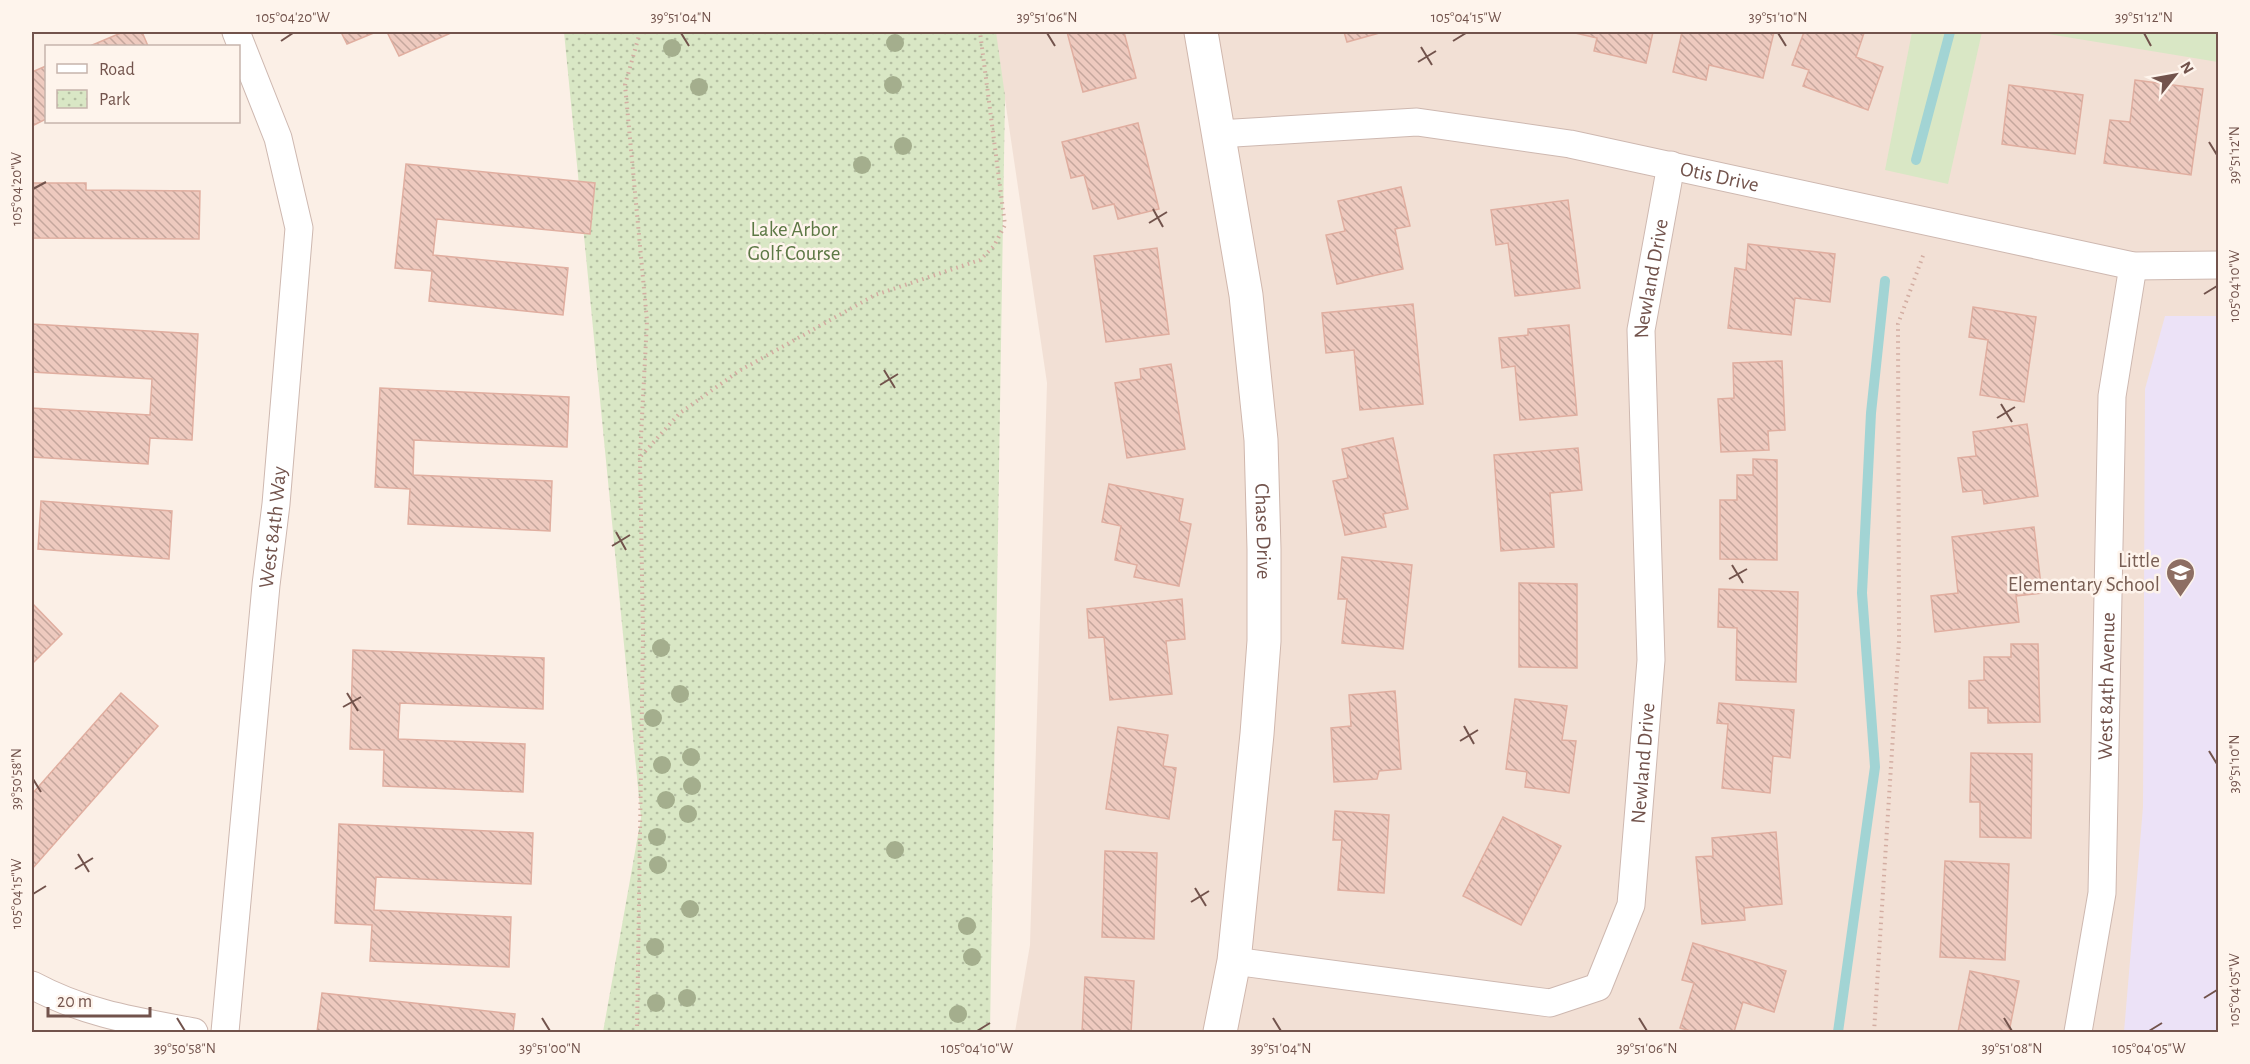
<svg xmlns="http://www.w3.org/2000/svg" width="2250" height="1064" font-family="'Alegreya Sans',sans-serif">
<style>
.residential{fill:#f2e0d5}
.education{fill:#ece2f7}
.grass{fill:#d9e7c5}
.park{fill:url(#park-dots)}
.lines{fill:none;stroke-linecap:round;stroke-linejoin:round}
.stream{stroke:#a2d4d4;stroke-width:10}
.building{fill:url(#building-back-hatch);stroke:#e0aea0;stroke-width:1.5}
.street-casing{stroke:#ceb8b0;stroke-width:29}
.secondary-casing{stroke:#d0b7ad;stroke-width:35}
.path{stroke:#d3ada2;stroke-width:4;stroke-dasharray:1.5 4.5;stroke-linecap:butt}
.street{stroke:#fff;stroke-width:27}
.secondary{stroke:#fff;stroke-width:33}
.tree{fill:#a4ae8d}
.ticks{fill:none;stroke:#72534c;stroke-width:2}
.labels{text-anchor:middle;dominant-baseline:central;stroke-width:5;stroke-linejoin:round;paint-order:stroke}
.street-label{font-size:21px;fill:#72534c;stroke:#fef4ec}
.park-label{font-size:21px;fill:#5d7845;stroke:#fef4ec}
.education-label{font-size:21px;fill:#785e54;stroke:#fef4ec;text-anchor:end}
.neatline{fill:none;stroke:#72534c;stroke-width:2}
.ticks-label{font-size:15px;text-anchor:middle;fill:#72534c}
</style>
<defs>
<pattern id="park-dots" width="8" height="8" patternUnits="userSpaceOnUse" patternTransform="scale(1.5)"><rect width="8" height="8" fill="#d9e7c5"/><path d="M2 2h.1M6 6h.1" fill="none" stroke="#b4bea2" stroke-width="1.8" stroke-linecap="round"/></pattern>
<pattern id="building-back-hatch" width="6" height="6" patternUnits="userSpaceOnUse" patternTransform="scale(1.5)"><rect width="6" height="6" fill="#eecabf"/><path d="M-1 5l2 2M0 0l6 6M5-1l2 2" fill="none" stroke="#c5a79d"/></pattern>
</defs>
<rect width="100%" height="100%" fill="#fbefe6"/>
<path class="residential" d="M 995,32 L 2218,32 L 2218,1032 L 1015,1032 L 1030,945 L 1047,383 Z"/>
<path class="education" d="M 2165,316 L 2218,316 L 2218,1032 L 2124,1032 L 2143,807 L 2145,389 Z"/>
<g class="grass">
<path d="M 1912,32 L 1982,32 L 1948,184 L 1885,170 Z"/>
<path d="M 2036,32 L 2218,32 L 2218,62 Z"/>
</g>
<path class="park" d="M 564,32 L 996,32 L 1005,96 L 990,1032 L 603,1032 L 641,818 Z"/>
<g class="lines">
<g class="stream">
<path d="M 1916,160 L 1950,32"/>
<path d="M 1838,1032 L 1875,767 L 1862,593 L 1871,413 L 1885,281"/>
</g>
</g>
<g class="building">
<path d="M 123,32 L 142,32 L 148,46 L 90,46 Z"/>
<path d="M 341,32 L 376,32 L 347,44 Z"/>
<path d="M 387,32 L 453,32 L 399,56 Z"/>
<path d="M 1067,32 L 1124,32 L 1136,78 L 1083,92 Z"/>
<path d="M 1344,32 L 1383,32 L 1347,42 Z"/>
<path d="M 1571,32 L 1653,32 L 1646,63 L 1594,51 L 1597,38 Z"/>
<path d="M 1682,32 L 1774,32 L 1763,78 L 1709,65 L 1706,80 L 1673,72 Z"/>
<path d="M 1804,32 L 1864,33 L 1856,57 L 1883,67 L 1868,110 L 1803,86 L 1809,70 L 1792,65 Z"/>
<path d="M 46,66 L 46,119 L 32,126 L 32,72 Z"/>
<path d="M 2135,80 L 2203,89 L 2191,175 L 2104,163 L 2110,120 L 2130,122 Z"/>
<path d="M 2009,85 L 2083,95 L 2075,154 L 2002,144 Z"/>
<path d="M 1138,123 L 1159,209 L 1118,219 L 1114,204 L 1093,209 L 1084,175 L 1071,178 L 1062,142 Z"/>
<path d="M 406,164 L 595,183 L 590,234 L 437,219 L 433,255 L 568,268 L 563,315 L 429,301 L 432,271 L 395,268 Z"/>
<path d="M 32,183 L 86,183 L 86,190 L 200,191 L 199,239 L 32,238 Z"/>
<path d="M 1401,187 L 1410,226 L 1395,229 L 1403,269 L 1337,284 L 1326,235 L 1345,231 L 1338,201 Z"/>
<path d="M 1568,200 L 1580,288 L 1515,296 L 1508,243 L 1496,245 L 1491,210 Z"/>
<path d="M 1748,244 L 1835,254 L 1830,302 L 1795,298 L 1791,335 L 1728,328 L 1735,268 L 1746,270 Z"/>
<path d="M 1157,248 L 1169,334 L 1106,342 L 1094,256 Z"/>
<path d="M 1413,304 L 1423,404 L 1360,410 L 1354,350 L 1326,353 L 1322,313 Z"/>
<path d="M 1973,307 L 2036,317 L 2024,402 L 1980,395 L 1988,340 L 1969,337 Z"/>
<path d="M 32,324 L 198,334 L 192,440 L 150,438 L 148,464 L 32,457 L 32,408 L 150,415 L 152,379 L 32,372 Z"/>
<path d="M 1569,325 L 1577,415 L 1520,420 L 1515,366 L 1502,368 L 1499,338 L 1528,335 L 1528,329 Z"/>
<path d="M 1782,361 L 1785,430 L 1768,431 L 1769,450 L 1721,452 L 1718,399 L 1734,398 L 1733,363 Z"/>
<path d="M 1171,364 L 1185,449 L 1127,458 L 1115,383 L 1141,379 L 1140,369 Z"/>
<path d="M 380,388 L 569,397 L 567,447 L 414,440 L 413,475 L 552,481 L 550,531 L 408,524 L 410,489 L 375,487 Z"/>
<path d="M 2027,424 L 2038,496 L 1984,504 L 1982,490 L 1963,492 L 1958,458 L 1976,456 L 1973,432 Z"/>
<path d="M 1393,438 L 1408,509 L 1383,514 L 1386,527 L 1345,535 L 1333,481 L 1348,478 L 1342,449 Z"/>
<path d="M 1578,448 L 1582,490 L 1550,493 L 1554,547 L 1501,551 L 1494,455 Z"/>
<path d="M 1753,459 L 1777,460 L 1777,560 L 1720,559 L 1720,500 L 1737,500 L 1737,475 L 1753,475 Z"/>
<path d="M 1109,484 L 1183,499 L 1179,521 L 1191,524 L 1179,586 L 1134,577 L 1137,565 L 1115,560 L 1121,526 L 1102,522 Z"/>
<path d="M 41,501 L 172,511 L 169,559 L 38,549 Z"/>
<path d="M 2034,527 L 2042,593 L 2016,596 L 2019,622 L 1935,632 L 1931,596 L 1958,593 L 1952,537 Z"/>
<path d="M 1342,557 L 1412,565 L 1403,649 L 1342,643 L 1347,599 L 1338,599 Z"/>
<path d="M 1519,583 L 1577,584 L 1577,668 L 1519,667 Z"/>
<path d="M 1719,589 L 1798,592 L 1796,682 L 1736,680 L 1737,628 L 1718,627 Z"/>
<path d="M 1182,599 L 1185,639 L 1166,641 L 1172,694 L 1110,700 L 1104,637 L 1089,638 L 1087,609 Z"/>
<path d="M 32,603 L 62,634 L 32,664 Z"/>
<path d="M 2011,644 L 2038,644 L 2040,722 L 1988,723 L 1988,708 L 1969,708 L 1969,681 L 1984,680 L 1984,657 L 2011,657 Z"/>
<path d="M 353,650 L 544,658 L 543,709 L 400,703 L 398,739 L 525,744 L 523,792 L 383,786 L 384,750 L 350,749 Z"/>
<path d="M 1395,691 L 1401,769 L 1379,771 L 1377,779 L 1334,782 L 1331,728 L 1351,726 L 1349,695 Z"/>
<path d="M 121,693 L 158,726 L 32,869 L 32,794 Z"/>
<path d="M 1515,699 L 1567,706 L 1562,740 L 1576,741 L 1569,793 L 1525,787 L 1527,772 L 1506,769 Z"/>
<path d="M 1719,703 L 1794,710 L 1790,758 L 1773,756 L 1770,793 L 1722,788 L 1728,724 L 1717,723 Z"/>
<path d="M 1118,727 L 1168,735 L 1163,766 L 1176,768 L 1169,819 L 1106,809 Z"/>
<path d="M 1971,753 L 2032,754 L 2031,838 L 1980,837 L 1980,802 L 1970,802 Z"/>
<path d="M 1335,811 L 1389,815 L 1384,893 L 1338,890 L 1342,840 L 1333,840 Z"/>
<path d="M 1503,817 L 1561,846 L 1521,925 L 1463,896 Z"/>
<path d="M 339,824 L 533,833 L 531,884 L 376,877 L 374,910 L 511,917 L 509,967 L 370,961 L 372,925 L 335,923 Z"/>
<path d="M 1776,832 L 1782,904 L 1744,908 L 1745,920 L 1702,924 L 1696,857 L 1713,856 L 1712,838 Z"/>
<path d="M 1105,851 L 1157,853 L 1154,939 L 1102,937 Z"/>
<path d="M 1945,861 L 2009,864 L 2005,960 L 1940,957 Z"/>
<path d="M 1693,943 L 1786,971 L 1774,1012 L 1743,1002 L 1734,1032 L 1694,1032 L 1680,1028 L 1694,983 L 1682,980 Z"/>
<path d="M 1970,971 L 2019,981 L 2009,1032 L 1958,1032 Z"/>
<path d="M 1085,977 L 1134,981 L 1131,1032 L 1082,1032 Z"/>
<path d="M 322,993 L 515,1014 L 513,1032 L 317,1032 Z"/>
</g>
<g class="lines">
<defs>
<g id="street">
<path id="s1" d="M 1218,134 L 1417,122 L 1570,144 L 2133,266 L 2218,265"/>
<path id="s2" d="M 1234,961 L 1550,1003 L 1598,987 L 1631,905 L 1651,660 L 1641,330 L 1671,165"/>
<path d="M 32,985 C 86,1014 135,1021 194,1032"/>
<path id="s3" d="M 225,1032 L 266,585 L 276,504 L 299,228 L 278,138 L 236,32"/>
<path id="s4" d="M 2078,1032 L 2102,893 L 2112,396 L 2133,266"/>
</g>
<g id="secondary">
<path id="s5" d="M 1201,32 L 1246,295 L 1261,440 L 1264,549 L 1264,641 L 1257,734 L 1234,961 L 1220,1032"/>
</g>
</defs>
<use href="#street" class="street-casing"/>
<use href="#secondary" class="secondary-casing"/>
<g class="path">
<path d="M 641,456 L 680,413 L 739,371 L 875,295 L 980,260 L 994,246 L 1005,225 L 980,32"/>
<path d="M 637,1032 L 643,636 L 640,456 L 647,321 L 625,85 L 640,32"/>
<path d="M 1874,1032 L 1899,641 L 1898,324 L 1924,253"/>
</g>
<use href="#street" class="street"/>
<use href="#secondary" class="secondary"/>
</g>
<g class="tree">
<circle cx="895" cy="43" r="9"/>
<circle cx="672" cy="48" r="9"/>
<circle cx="893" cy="85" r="9"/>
<circle cx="699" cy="87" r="9"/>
<circle cx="903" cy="146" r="9"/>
<circle cx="862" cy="165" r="9"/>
<circle cx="661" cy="648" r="9"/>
<circle cx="680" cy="694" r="9"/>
<circle cx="653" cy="718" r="9"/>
<circle cx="691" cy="757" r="9"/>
<circle cx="662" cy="765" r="9"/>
<circle cx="692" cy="786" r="9"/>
<circle cx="666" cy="800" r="9"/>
<circle cx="688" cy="814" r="9"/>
<circle cx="657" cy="837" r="9"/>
<circle cx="895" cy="850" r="9"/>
<circle cx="658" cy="865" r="9"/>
<circle cx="690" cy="909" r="9"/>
<circle cx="967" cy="926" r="9"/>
<circle cx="655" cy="947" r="9"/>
<circle cx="972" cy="957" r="9"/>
<circle cx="687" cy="998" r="9"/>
<circle cx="656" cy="1003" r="9"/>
<circle cx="958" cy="1014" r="9"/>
</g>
<path class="ticks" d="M 681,33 L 689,46M 1047,33 L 1055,46M 1778,33 L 1786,46M 2144,33 L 2151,46M 281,41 L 293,33M 1453,41 L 1466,33M 1421,47 L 1432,65M 1418,62 L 1436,51M 2209,142 L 2217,155M 33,189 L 46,182M 1153,209 L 1163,227M 1149,223 L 1167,212M 2204,294 L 2217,286M 884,370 L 895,388M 880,385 L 898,374M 2001,404 L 2012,422M 1997,418 L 2015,407M 616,532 L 626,550M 612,546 L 630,535M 1732,565 L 1743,583M 1729,579 L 1747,569M 347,693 L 358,711M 343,707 L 361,697M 1464,726 L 1474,744M 1460,741 L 1478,730M 2209,751 L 2217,764M 33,779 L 41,792M 78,854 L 89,872M 75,869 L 93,858M 1195,888 L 1206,906M 33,894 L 46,886M 1191,902 L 1209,891M 2204,998 L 2217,990M 177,1018 L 185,1031M 542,1018 L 550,1031M 1273,1018 L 1281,1031M 1639,1018 L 1647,1031M 2004,1018 L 2012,1031M 977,1031 L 990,1023M 2149,1031 L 2162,1023"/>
<defs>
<symbol id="school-pin" viewBox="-11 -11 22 30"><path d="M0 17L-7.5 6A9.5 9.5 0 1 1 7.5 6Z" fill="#8d6e63" stroke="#fef4ec"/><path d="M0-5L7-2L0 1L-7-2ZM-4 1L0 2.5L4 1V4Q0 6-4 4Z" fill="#fff"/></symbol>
</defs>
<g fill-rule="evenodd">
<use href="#school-pin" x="2164" y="556" width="33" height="45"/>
</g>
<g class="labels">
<g class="street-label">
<text stroke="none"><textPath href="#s1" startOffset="507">Otis Drive</textPath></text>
<text stroke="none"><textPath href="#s2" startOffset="1086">Newland Drive</textPath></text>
<text stroke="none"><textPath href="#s3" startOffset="507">West 84th Way</textPath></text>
<text stroke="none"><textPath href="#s5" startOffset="504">Chase Drive</textPath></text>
<text stroke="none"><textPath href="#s4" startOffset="348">West 84th Avenue</textPath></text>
<text stroke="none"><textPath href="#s2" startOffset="600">Newland Drive</textPath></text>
</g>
<g class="park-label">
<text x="794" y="229">Lake Arbor<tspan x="794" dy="24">Golf Course</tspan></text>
</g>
<g class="education-label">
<text x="2160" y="560">Little<tspan x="2160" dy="24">Elementary School</tspan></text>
</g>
</g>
<rect width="2250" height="1064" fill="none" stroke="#fef4ec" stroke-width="66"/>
<rect x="45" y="45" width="195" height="78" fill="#fef4ec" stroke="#c6b4ac" stroke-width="1.5"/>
<rect x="57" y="64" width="30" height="9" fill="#ffffff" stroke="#c6b4ac" stroke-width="1.5"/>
<text x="99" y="75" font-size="18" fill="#72534c">Road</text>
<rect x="57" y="90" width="30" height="18" fill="url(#park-dots)" stroke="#c6b4ac" stroke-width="1.5"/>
<text x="99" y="105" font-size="18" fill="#72534c">Park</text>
<g transform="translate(2175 75) rotate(59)" stroke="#fef4ec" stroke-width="4.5" paint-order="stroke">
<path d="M0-4.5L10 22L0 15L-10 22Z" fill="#72534c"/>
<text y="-9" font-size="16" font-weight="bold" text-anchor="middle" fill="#72534c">N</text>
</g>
<path d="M48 1007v9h102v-9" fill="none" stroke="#72534c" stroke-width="3"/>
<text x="57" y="1007" font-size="18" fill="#72534c" stroke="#fef4ec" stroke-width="4.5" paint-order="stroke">20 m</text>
<rect x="33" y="33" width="2184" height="998" class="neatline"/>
<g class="ticks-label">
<text x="293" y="22">105°04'20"W</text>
<text x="681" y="22">39°51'04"N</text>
<text x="1047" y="22">39°51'06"N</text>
<text x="1466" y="22">105°04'15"W</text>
<text x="1778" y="22">39°51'10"N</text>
<text x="2144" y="22">39°51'12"N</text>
<text transform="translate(2234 155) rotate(-90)" y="5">39°51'12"N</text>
<text transform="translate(16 189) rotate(-90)" y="5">105°04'20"W</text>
<text transform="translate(2234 286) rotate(-90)" y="5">105°04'10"W</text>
<text transform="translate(2234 764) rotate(-90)" y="5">39°51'10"N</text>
<text transform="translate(16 779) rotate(-90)" y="5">39°50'58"N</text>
<text transform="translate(16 894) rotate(-90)" y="5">105°04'15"W</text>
<text transform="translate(2234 990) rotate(-90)" y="5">105°04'05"W</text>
<text x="185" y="1053">39°50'58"N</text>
<text x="550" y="1053">39°51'00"N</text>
<text x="977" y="1053">105°04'10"W</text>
<text x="1281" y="1053">39°51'04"N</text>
<text x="1647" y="1053">39°51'06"N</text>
<text x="2012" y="1053">39°51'08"N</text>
<text x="2149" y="1053">105°04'05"W</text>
</g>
</svg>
